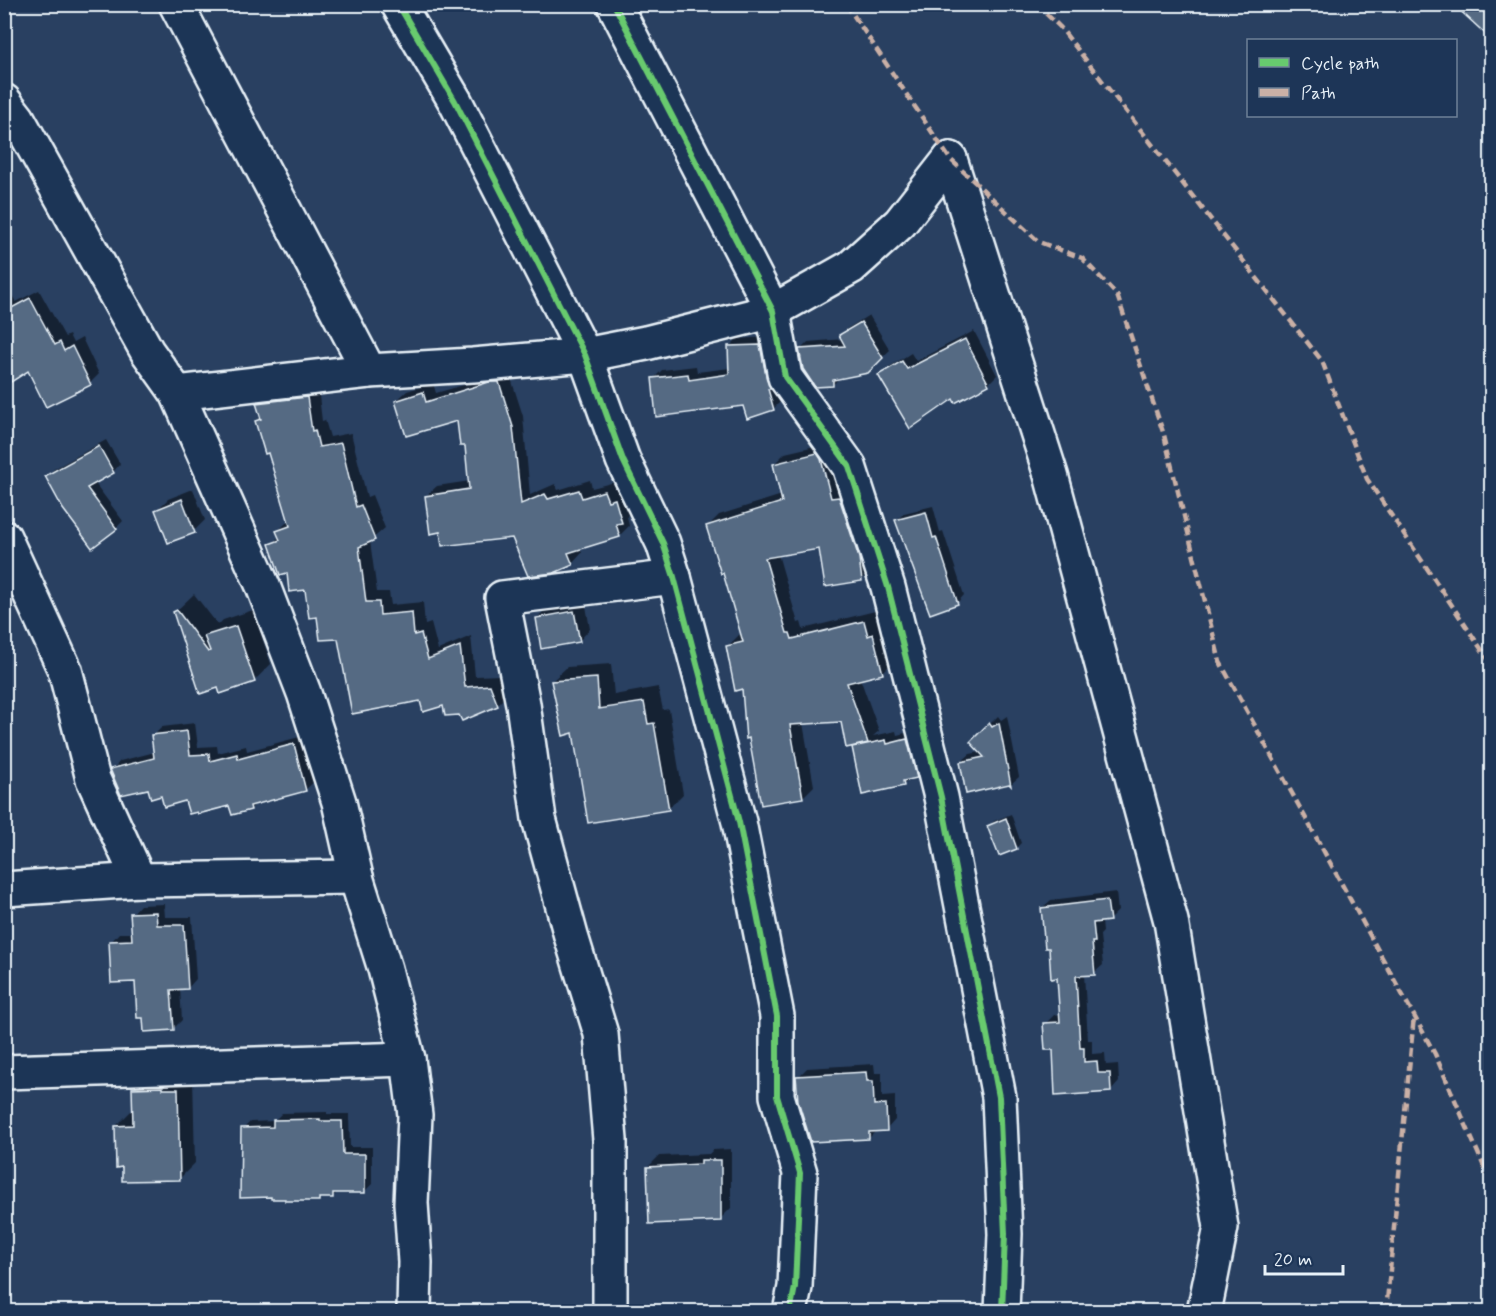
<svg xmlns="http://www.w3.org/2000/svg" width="1496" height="1316" font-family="Mynerve,sans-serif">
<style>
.shadow{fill:#0007}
.building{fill:#556a83;stroke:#e8f1f8;stroke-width:1.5}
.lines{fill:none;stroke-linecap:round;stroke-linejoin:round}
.minor-casing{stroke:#e8f1f8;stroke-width:38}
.minor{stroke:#1d3557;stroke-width:33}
.quiet{stroke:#cab0a6;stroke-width:4.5;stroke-dasharray:9 4.5;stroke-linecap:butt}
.cycleway-casing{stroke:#1d3557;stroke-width:10}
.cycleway{stroke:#67ca6e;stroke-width:6}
</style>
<rect width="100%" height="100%" fill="#294061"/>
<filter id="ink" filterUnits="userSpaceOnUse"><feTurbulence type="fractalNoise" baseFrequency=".0167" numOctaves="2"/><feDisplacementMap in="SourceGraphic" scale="12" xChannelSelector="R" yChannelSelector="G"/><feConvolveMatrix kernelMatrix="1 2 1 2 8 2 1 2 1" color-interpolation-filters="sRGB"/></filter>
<g filter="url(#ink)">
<g class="shadow">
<path d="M 6,286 L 16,302 L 39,290 L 65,337 L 69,335 L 73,343 L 82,338 L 99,374 L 90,383 L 28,369 L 4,368 Z"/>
<path d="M 869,315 L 890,350 L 867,372 L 840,377 L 833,385 L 801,349 L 808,342 L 843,339 L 841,335 L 848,328 Z"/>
<path d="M 974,331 L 997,375 L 988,384 L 955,401 L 954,397 L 880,376 L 889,367 L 911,353 L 916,361 Z"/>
<path d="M 768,337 L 782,400 L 774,408 L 748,417 L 744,405 L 653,379 L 662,370 L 696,366 L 697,372 L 730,368 L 729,347 L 737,339 Z"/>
<path d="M 509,372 L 523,416 L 530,495 L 555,484 L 558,490 L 590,480 L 592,488 L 615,482 L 618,492 L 625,490 L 632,511 L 627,516 L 629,526 L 619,536 L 580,548 L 582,553 L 572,564 L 513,536 L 442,531 L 426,496 L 437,486 L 470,481 L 466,444 L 459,419 L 396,401 L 407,391 L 433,383 L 436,393 Z"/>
<path d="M 318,387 L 322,421 L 325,420 L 330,437 L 351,433 L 367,497 L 372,495 L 385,528 L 370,541 L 377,592 L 389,592 L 391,605 L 423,602 L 425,625 L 431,623 L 438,650 L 471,636 L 475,676 L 501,675 L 508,694 L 497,705 L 460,713 L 444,704 L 421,700 L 339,637 L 319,615 L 306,588 L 288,571 L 271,545 L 280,536 L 278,531 L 289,520 L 269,451 L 256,421 L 262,416 L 258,403 L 269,392 Z"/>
<path d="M 106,440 L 120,464 L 113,472 L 94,482 L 123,521 L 116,528 L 47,477 L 54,469 Z"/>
<path d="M 828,443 L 873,568 L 862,579 L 820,547 L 778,554 L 798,623 L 801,622 L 803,629 L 875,611 L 879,625 L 884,624 L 893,662 L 882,673 L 860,678 L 879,731 L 873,736 L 896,731 L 897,735 L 917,730 L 926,767 L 903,785 L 854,748 L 858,744 L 842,720 L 803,723 L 814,786 L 803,797 L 744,687 L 728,646 L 739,635 L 742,635 L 708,526 L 719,515 L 782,495 L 774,464 L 785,453 Z"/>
<path d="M 193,489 L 205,520 L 194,531 L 157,510 L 168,499 Z"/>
<path d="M 933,506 L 940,532 L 943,531 L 964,595 L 957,603 L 897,520 L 904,513 Z"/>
<path d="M 194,594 L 218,625 L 223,620 L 253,610 L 271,664 L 254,681 L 221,692 L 175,612 Z"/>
<path d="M 585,600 L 590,629 L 579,641 L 537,618 L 548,607 Z"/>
<path d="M 611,664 L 614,695 L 658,687 L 663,710 L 669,709 L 683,794 L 668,809 L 574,732 L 552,681 L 567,667 Z"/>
<path d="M 998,716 L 1001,720 L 1007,716 L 1019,777 L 1011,784 L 961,762 L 970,754 L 981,752 L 972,742 Z"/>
<path d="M 195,723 L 198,747 L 217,746 L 218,753 L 246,746 L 247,751 L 303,736 L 315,781 L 306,789 L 257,802 L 251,809 L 231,804 L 186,799 L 162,794 L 112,770 L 120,761 L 155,752 L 153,736 L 162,727 Z"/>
<path d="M 1011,814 L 1021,843 L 1016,848 L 989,826 L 994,821 Z"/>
<path d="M 1116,892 L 1118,911 L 1109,920 L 1102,921 L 1103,932 L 1100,935 L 1103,965 L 1094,973 L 1084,974 L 1088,1040 L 1092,1040 L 1092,1054 L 1105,1053 L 1106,1065 L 1118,1064 L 1119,1082 L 1111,1091 L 1054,1048 L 1045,1024 L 1054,1015 L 1061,1014 L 1058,977 L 1042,908 L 1051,900 Z"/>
<path d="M 164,904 L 165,917 L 192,917 L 196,979 L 188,988 L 180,988 L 182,1020 L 173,1029 L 111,942 L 119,933 L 133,933 L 132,914 L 140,905 Z"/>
<path d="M 874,1064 L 875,1073 L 882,1073 L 882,1097 L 895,1096 L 895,1120 L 887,1129 L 877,1130 L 869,1138 L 798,1077 L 807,1068 Z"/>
<path d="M 149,1074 L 193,1075 L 195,1163 L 180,1178 L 116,1126 L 131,1111 L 134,1111 L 134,1089 Z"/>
<path d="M 327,1112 L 327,1114 L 349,1114 L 350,1147 L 372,1147 L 372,1184 L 364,1192 L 338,1192 L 333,1196 L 321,1197 L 319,1199 L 243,1129 L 250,1122 L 274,1121 L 282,1113 Z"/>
<path d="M 731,1149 L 731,1208 L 720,1219 L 648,1167 L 659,1156 L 709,1154 L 713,1150 Z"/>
</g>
<g class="building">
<path d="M 1453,4 L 1491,4 L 1491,39 Z"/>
<path d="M 30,298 L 55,345 L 60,342 L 64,351 L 72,346 L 91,385 L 46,407 L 28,371 L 11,382 L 4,371 L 4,312 Z"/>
<path d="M 861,322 L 883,358 L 868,373 L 833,380 L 833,386 L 815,387 L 803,369 L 799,349 L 845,346 L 839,335 Z"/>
<path d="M 965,339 L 989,385 L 955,403 L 953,399 L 910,429 L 878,375 L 902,361 L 907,369 Z"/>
<path d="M 760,345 L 767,380 L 771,389 L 768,389 L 774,410 L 747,419 L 743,406 L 656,417 L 652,378 L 688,374 L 689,380 L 729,374 L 728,346 Z"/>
<path d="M 489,382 L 499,382 L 513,427 L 521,504 L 545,494 L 548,499 L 579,490 L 582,498 L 604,491 L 608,501 L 615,499 L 622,523 L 616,524 L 620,537 L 568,553 L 573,565 L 554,573 L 528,576 L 512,538 L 442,546 L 440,532 L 430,534 L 425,496 L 469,489 L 465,446 L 460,446 L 457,421 L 406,436 L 395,401 L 423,392 L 426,402 Z"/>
<path d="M 307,397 L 312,431 L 315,430 L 319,447 L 341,443 L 356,507 L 361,505 L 375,540 L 359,547 L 366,602 L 379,602 L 380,615 L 412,612 L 414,635 L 421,633 L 428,659 L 460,646 L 465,687 L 490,685 L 498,706 L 462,721 L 459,715 L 445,716 L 443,706 L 423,712 L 420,701 L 352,714 L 338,639 L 320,640 L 317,617 L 309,618 L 305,590 L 289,592 L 287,573 L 280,575 L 269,544 L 280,540 L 276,531 L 290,526 L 268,453 L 265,454 L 255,421 L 261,419 L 256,403 Z"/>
<path d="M 99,446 L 114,473 L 87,488 L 117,529 L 92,548 L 63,509 L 45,476 Z"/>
<path d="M 817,453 L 821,459 L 831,498 L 839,497 L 859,558 L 862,581 L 825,587 L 819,549 L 765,558 L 787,633 L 790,633 L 792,639 L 864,621 L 868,636 L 873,634 L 883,674 L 847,683 L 868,743 L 846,748 L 841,722 L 790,725 L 803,798 L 761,805 L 749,738 L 746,739 L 742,689 L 735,691 L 726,646 L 743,642 L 723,573 L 721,574 L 706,526 L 782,502 L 773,464 Z"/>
<path d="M 182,499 L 195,533 L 168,543 L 155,510 Z"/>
<path d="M 926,512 L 933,538 L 936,537 L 958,604 L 930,614 L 895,520 Z"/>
<path d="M 177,610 L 208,652 L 210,651 L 204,636 L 236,626 L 255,682 L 220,694 L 218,688 L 200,694 L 173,612 Z"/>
<path d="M 574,611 L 580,642 L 541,649 L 536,618 Z"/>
<path d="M 597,678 L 599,709 L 644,702 L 648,724 L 654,723 L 669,810 L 588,823 L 573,733 L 563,736 L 551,681 Z"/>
<path d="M 989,723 L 992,727 L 999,723 L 1011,786 L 1009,784 L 966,794 L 960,762 L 984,757 L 970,742 Z"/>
<path d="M 187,731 L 190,755 L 209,754 L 210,761 L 237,754 L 238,759 L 294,744 L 306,791 L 250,806 L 251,810 L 232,815 L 229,806 L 198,814 L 197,812 L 189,814 L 185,801 L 164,807 L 161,796 L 151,799 L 148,789 L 121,795 L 110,769 L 154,758 L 151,735 Z"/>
<path d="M 907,739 L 917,778 L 903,781 L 904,786 L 862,795 L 852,747 L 886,740 L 887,744 Z"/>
<path d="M 1006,818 L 1017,849 L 999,856 L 987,826 Z"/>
<path d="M 1107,900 L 1110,921 L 1093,923 L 1095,942 L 1092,942 L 1095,975 L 1076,976 L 1080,1048 L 1084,1048 L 1084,1062 L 1097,1061 L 1098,1073 L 1110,1073 L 1111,1092 L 1055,1096 L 1053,1050 L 1045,1050 L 1043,1023 L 1060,1022 L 1057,978 L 1051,979 L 1049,948 L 1045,948 L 1041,908 Z"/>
<path d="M 156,912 L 157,925 L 184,925 L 188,989 L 171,990 L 174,1030 L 144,1032 L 143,1018 L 137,1018 L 135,982 L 111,983 L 109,941 L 132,940 L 130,913 Z"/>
<path d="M 866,1072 L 867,1081 L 873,1081 L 874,1105 L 886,1104 L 887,1131 L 869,1132 L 869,1139 L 811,1142 L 798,1101 L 796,1076 Z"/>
<path d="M 163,1087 L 163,1089 L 178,1089 L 180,1180 L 122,1181 L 122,1167 L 116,1168 L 115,1126 L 133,1125 L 132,1088 Z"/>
<path d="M 320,1119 L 320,1121 L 342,1121 L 343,1154 L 365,1154 L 365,1193 L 333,1193 L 333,1198 L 319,1198 L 319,1201 L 285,1201 L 285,1199 L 271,1199 L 271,1197 L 240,1198 L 241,1128 L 273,1127 L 273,1120 Z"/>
<path d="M 701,1160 L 721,1160 L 721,1221 L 649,1224 L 647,1167 L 701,1164 Z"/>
</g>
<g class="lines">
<defs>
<g id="minor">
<path d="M 176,4 L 369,371"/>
<path d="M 398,4 L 455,101 L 585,355 L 623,460 L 663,543 L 674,577 L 739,822 L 777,1016 L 777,1096 L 800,1173 L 795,1287 L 790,1312"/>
<path d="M 614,4 L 773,311 L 785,377 L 849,466 L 888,587 L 941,797 L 999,1097 L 1005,1234 L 1002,1312"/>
<path d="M 4,101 L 18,119 L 147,351 L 177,393 L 263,586 L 304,693 L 339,802 L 356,877 L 385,969 L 408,1059 L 415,1115 L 411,1203 L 415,1262 L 414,1312"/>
<path d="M 950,159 L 1051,475 L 1171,921 L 1221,1227 L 1204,1312"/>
<path d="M 177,393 L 369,371 L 473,365 L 585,355 L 646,343 L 773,311 L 851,267 L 900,223 L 950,159"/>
<path d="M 4,537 L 65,670 L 93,779 L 139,880"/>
<path d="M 4,889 L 139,880 L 356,877"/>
<path d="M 4,1072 L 408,1059"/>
<path d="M 610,1312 L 610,1140 L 601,1034 L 571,936 L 539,819 L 523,704 L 502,598 L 674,577"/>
</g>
</defs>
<use href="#minor" class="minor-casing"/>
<use href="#minor" class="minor"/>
<g class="quiet">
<path d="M 846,4 L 950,159 L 1039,242 L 1082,258 L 1117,295 L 1164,435 L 1220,662 L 1435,1054 L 1492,1185"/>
<path d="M 1036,4 L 1060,27 L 1322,361 L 1367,479 L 1492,665"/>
<path d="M 1386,1312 L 1414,1016"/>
</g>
<defs>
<g id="cycleway">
<path d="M 398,4 L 455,101 L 585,355 L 623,460 L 663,543 L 674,577 L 739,822 L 777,1016 L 777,1096 L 800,1173 L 795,1287 L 790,1312"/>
<path d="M 614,4 L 773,311 L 785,377 L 849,466 L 888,587 L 941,797 L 999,1097 L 1005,1234 L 1002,1312"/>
</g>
</defs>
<use href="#cycleway" class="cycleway-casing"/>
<use href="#cycleway" class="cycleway"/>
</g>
</g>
<rect width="1496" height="1316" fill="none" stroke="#1d3557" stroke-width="24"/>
<rect x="12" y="12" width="1472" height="1292" fill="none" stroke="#e8f1f8" stroke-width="2" filter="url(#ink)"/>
<rect x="1247" y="39" width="210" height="78" fill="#1d3557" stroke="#6e8097" stroke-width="1.5"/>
<rect x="1259" y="58" width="30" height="9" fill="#67ca6e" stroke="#6e8097" stroke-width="1.5"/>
<text x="1301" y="69" font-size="18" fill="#e8f1f8">Cycle path</text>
<rect x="1259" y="88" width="30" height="9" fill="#cab0a6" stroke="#6e8097" stroke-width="1.5"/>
<text x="1301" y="99" font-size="18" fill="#e8f1f8">Path</text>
<path d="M1265 1265v9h78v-9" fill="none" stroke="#e8f1f8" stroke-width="3"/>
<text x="1274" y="1265" font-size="18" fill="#e8f1f8" stroke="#1d3557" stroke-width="4.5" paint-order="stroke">20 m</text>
</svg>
